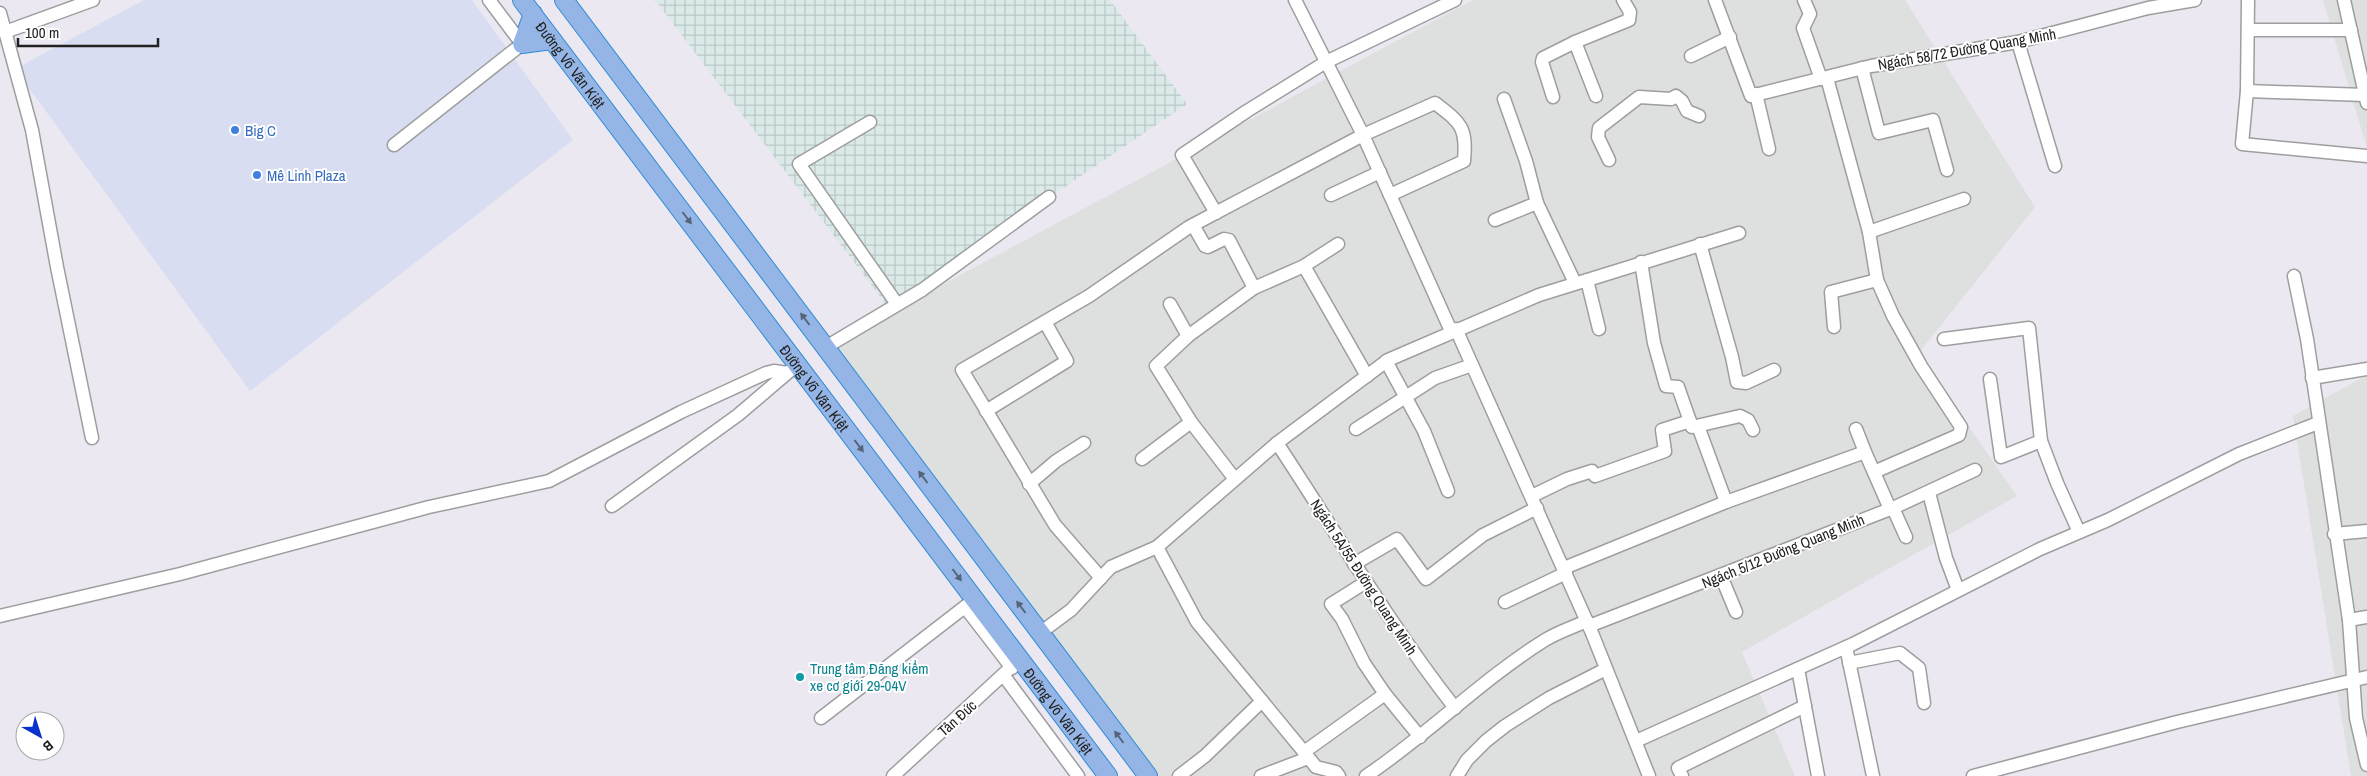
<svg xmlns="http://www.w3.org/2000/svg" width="2367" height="776" font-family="'Archivo Narrow',sans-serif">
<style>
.residential{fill:#dedfdf}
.commercial{fill:#d9ddf1}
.industrial{fill:url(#industrial-grid)}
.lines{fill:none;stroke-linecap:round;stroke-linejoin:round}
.minor-casing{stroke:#9e9e9e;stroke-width:15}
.highway-casing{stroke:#2f8dd6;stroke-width:20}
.minor{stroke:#fff;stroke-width:12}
.highway{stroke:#94b5e5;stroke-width:18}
.oneway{fill:#556479}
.shop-dot{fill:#3f7fe0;stroke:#fff;stroke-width:2}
.culture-dot{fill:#0f9aa8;stroke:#fff;stroke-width:2}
.labels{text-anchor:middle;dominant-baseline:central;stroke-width:4;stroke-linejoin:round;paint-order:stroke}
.street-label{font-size:15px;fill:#212121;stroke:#fff}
.shop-label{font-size:15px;fill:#366cbe;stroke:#fff;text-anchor:start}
.culture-label{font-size:15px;fill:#0d838f;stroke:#fff;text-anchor:start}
</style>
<defs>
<pattern id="industrial-grid" width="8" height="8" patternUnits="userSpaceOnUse" patternTransform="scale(1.25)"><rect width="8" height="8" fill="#dbeae9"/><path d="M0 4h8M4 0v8" fill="none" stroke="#bcc8c8"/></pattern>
</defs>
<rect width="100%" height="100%" fill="#ece8f1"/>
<g class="residential">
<path d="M 1473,0 L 1905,0 L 2035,207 L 1918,354 L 2017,496 L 1742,652 L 1795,776 L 1155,776 L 826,347 Z"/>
<path d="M 2323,0 L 2367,0 L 2367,148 Z"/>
<path d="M 2367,375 L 2367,776 L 2351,776 L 2293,416 Z"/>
</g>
<path class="commercial" d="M 144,0 L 472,0 L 573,140 L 250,391 L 15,69 Z"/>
<path class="industrial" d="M 655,0 L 1110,0 L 1187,104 L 888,307 Z"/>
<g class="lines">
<defs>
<g id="minor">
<path d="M 1295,0 L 1363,135 L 1451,331"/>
<path d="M 1715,0 L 1751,96 L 1871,66 L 2018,42 L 2148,8 L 2195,0"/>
<path d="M 1804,0 L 1810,14 L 1803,28 L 1821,79"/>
<path d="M 2248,0 L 2247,91 L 2242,144 L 2367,156"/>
<path d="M 2344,0 L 2367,103"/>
<path d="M 0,13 L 32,130 L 57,267 L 92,438"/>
<path d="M 2248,30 L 2351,30"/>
<path d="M 5,32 L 93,0"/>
<path d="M 1575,42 L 1596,96"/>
<path d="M 2018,42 L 2055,166"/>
<path d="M 1691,56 L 1730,37"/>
<path d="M 1862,68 L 1879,133 L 1933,120 L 1947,170"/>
<path d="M 1827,78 L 1869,232 L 1877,280 L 1893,316 L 1921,366 L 1961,427 L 1959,435 L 1874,472"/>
<path d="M 2247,91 L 2365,95"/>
<path d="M 1756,94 L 1769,149"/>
<path d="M 1553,97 L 1542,62 L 1543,58 L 1575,42 L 1629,20 L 1630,12 L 1623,0"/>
<path d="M 1504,99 L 1526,161 L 1537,203 L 1575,283"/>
<path d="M 870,122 L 799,164 L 897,304"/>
<path d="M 394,145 L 522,44 L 489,0"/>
<path d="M 1609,160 L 1598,137 L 1599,128 L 1639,97 L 1671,99 L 1676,96 L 1682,101 L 1687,111 L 1699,116"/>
<path d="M 1331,195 L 1380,172"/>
<path d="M 1216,213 L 1182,155 L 1247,111 L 1326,62 L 1455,0"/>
<path d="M 1495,220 L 1537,203"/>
<path d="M 1193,225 L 1205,246 L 1208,247 L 1224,239 L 1229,240 L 1254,288"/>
<path d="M 1869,232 L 1964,199"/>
<path d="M 1700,244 L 1732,357 L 1737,382 L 1746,383 L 1774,370"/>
<path d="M 1641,262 L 1654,343 L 1666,386 L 1678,387 L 1692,427 L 1740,416 L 1748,420 L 1753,430"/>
<path d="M 1304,266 L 1367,376"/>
<path d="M 2294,276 L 2307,339 L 2349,620 L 2356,718 L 2367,765"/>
<path d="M 1587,280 L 1599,329"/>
<path d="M 1170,304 L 1188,336"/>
<path d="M 1834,327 L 1831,292 L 1877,280"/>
<path d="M 1456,329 L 1592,633 L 1649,776"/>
<path d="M 1944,339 L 2029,328 L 2041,441 L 2057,483 L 2079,532"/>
<path d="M 826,347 L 922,290 L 1049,197"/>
<path d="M 1386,361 L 1424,431 L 1448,491"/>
<path d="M 2312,378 L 2367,369"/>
<path d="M 1990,379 L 2001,457 L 2041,441"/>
<path d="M 986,411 L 1067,361 L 1045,322"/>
<path d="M 1698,426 L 1726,502"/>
<path d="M 1356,429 L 1435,378 L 1472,365"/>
<path d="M 1277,443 C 1336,532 1389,624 1455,708"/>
<path d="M 1865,452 L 1890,509"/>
<path d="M 1142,459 L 1191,422"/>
<path d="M 1234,478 L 1191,422 L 1156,366 L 1188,336 L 1254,288 L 1304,266 L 1338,244"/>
<path d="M 1029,484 L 1056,461 L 1084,443"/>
<path d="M 1929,493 L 1946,558 L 1958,590"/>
<path d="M 1532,496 L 1567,479 L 1592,471 L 1595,476 L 1665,451 L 1662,430 L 1690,421"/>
<path d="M 612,506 L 738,415 L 792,369"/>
<path d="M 1893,508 L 1906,537"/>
<path d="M 2334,534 L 2367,531"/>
<path d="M 1157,547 L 1197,622 L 1304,752"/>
<path d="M 1354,564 L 1397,539 L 1426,579 L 1483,535 L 1537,508"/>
<path d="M 1564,568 L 1726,502 L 1865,452 L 1856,429"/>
<path d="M 1721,576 L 1736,612"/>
<path d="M 1101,578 L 1055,525 L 962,370 L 1089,296 L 1189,227 L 1363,135 L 1435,103 C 1461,123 1467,127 1464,161 L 1390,195"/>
<path d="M 1366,582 L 1331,604 L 1342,619 L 1364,663 L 1385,694"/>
<path d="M 1505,602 L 1566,573"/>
<path d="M 965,607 L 1012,668"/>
<path d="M 0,616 L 180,574 L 429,507 L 549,481 L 681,412 L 766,373 L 774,371 L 787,373"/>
<path d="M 2349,620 L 2367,617"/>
<path d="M 1589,626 L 1893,508 L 1975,470"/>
<path d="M 1040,633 L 1071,610 L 1111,567 L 1157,547 L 1277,443 L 1388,360 L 1539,295 L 1739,233"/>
<path d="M 1846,647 L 1873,776"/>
<path d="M 1849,663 L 1900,653 L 1919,668 L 1924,703"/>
<path d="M 1798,669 L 1818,776"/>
<path d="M 1004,676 L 1078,776"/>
<path d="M 821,718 L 975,599"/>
<path d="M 1636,741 L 1853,644 L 2040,549 L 2108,520 L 2239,454 L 2318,423"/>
<path d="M 893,776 L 1020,659"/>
<path d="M 1179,776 L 1205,756 L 1262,701"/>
<path d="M 1261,776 L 1308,758"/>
<path d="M 1339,776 L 1336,772 L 1316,767 L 1304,752 L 1385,694 L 1420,737"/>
<path d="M 1366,776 C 1429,734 1481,680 1545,640 C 1558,632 1573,627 1587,621"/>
<path d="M 1457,776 L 1467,760 L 1486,741 L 1505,726 L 1549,698 L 1606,669"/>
<path d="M 1682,776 L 1678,768 L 1805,706"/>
<path d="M 1973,776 L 2177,722 L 2367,677"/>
</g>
<g id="highway">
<path id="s1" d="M 522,0 L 1108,776"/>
<path d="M 564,0 L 1148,776"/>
<path d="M 533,14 L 522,44 L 552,40"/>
</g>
</defs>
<use href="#minor" class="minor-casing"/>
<use href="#highway" class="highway-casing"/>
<use href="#minor" class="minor"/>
<use href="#highway" class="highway"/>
</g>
<defs><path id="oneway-solid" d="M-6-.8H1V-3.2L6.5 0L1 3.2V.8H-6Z" transform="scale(1.25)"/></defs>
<g class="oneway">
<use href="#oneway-solid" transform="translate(687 218) rotate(53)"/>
<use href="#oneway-solid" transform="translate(805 319) rotate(-127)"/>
<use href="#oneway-solid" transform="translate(859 446) rotate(53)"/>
<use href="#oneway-solid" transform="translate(923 477) rotate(-127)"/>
<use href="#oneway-solid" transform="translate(957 575) rotate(53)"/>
<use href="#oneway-solid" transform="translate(1021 607) rotate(-127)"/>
<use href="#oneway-solid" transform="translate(1119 737) rotate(-127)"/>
</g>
<g class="shop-dot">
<circle cx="235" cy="130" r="5"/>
<circle cx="257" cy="175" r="5"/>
</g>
<circle class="culture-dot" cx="800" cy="677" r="5"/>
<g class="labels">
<g class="street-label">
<text transform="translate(1967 49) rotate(-10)">Ngách 58/72 Đường Quang Minh</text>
<text stroke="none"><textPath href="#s1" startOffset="81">Đường Võ Văn Kiệt</textPath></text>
<text stroke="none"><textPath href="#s1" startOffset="486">Đường Võ Văn Kiệt</textPath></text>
<text transform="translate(1783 551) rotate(-22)">Ngách 5/12 Đường Quang Minh</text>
<text transform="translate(1364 577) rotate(57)">Ngách 5A/55 Đường Quang Minh</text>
<text stroke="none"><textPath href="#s1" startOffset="891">Đường Võ Văn Kiệt</textPath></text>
<text transform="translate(957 718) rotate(-42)">Tân Đức</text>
</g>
<g class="shop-label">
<text x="245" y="130">Big C</text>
<text x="267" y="175">Mê Linh Plaza</text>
</g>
<g class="culture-label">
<text x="810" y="668">Trung tâm Đăng kiểm<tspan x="810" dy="17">xe cơ giới 29-04V</tspan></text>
</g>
</g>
<g transform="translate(40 736) rotate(141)"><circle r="24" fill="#ffffff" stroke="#a6a6a6"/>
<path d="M0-4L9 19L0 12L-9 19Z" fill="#0732cc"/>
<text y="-8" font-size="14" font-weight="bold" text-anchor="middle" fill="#212121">B</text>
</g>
<path d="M18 38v8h140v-8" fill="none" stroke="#212121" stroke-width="2.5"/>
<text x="25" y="38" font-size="15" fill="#212121" stroke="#ffffff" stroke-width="4" paint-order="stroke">100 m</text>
</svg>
